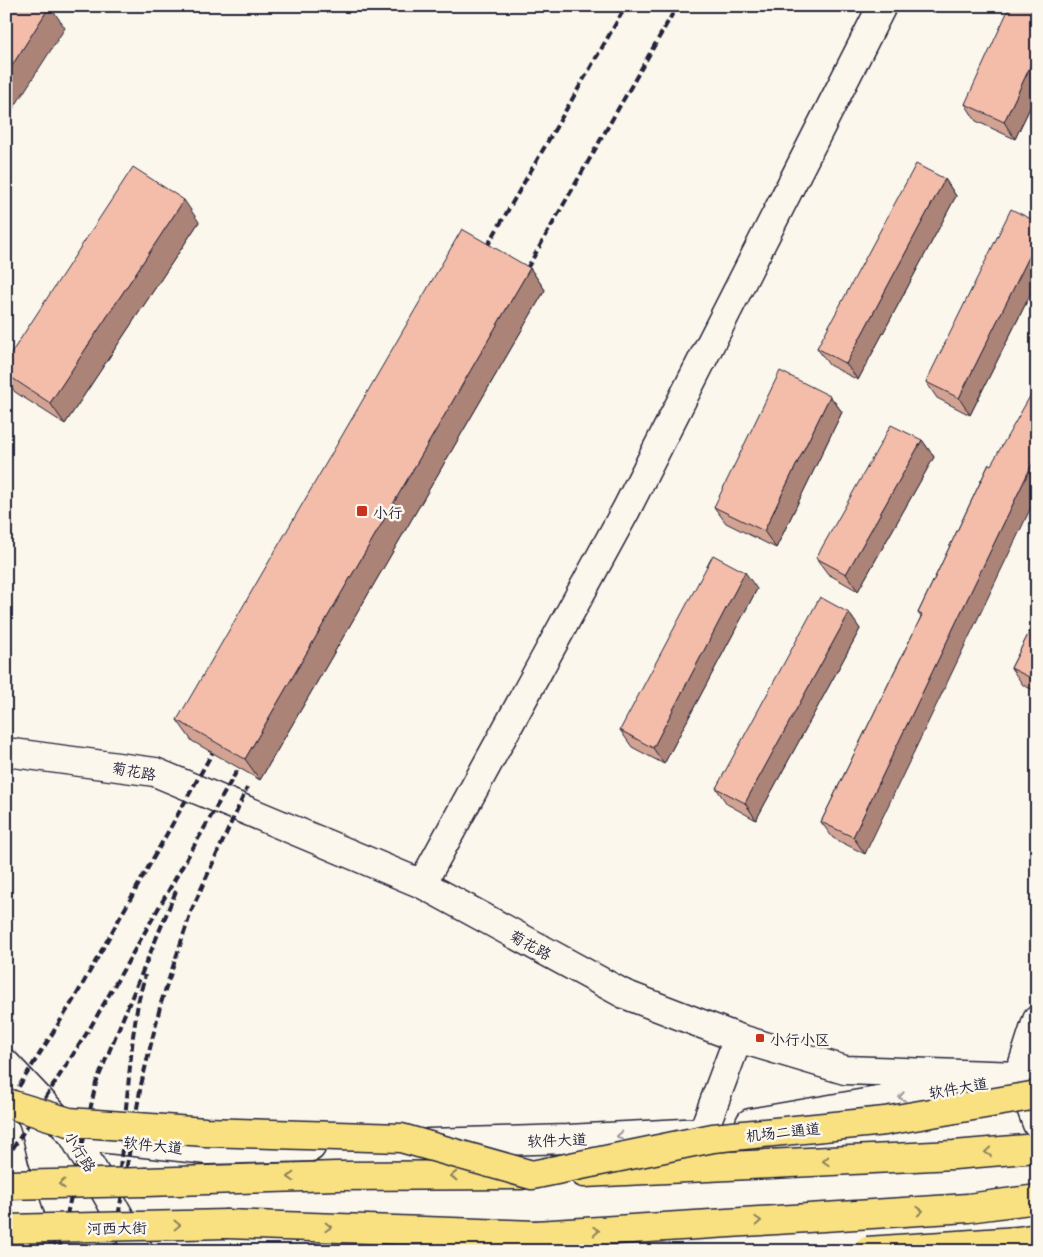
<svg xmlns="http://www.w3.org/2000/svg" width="1043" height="1257" font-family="'Playpen Sans','LXGW WenKai TC',sans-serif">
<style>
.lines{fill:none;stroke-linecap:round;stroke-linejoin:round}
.minor-casing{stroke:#22223b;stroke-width:31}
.major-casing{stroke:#22223b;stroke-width:31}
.highway-casing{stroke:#22223b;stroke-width:31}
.minor{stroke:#fbf7ec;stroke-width:28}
.major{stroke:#f9e181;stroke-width:28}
.highway{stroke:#f9e181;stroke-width:28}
.rail{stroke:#22223b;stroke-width:4;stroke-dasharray:8 4;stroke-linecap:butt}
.major-bridge-casing{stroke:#22223b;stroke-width:31;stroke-linecap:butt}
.highway-bridge-casing{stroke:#22223b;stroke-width:31;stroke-linecap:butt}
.major-bridge{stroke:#f9e181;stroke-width:28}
.highway-bridge{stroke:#f9e181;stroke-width:28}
.wall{fill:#d2a392;stroke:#22223b}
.shaded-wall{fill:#ab8477;stroke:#22223b}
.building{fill:#f4bdaa;stroke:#22223b}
.oneway{stroke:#99979c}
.oneway2{stroke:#8e825e}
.poi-dot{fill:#c8321e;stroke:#fbf7ec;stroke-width:2}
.labels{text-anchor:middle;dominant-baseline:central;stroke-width:5;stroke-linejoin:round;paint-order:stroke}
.poi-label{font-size:15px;fill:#22223b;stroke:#fbf7ec;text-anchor:start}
.street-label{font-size:15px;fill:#22223b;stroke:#fbf7ec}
</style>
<rect width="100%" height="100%" fill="#fbf7ec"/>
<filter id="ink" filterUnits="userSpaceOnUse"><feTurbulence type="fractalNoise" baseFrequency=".02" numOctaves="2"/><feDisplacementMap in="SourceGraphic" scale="10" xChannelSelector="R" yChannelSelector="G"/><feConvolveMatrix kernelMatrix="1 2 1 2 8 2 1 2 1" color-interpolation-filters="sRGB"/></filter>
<g filter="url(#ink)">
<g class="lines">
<defs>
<g id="minor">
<path d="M 6,752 L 155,772 L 422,884 L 624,994 L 738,1038 L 845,1070 L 1019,1076 L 1037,1124"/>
<path d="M 422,884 L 626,510 L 882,6"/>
<path d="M 6,1064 L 73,1135 L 139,1251"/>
<path d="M 1019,1076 L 1037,1020"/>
<path d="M 750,1123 L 964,1086"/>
<path d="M 6,1132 L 14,1166 L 41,1251"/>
<path d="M 703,1132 L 738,1038"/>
<path d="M 73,1135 L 207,1150 L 311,1147"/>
<path d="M 429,1143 L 568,1139 L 703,1132"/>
</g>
<g id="major">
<path d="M 584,1173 L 954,1155 L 1037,1148"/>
<path d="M 146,1182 L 336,1176 L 521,1175"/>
<path d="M 227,1224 L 536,1235 L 968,1208 L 1037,1199"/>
</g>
<path id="highway" d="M 470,1251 L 536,1235 L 578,1251"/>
</defs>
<use href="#minor" class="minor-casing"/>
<use href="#major" class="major-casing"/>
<use href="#highway" class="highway-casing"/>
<use href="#minor" class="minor"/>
<use href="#major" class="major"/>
<use href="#highway" class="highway"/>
<g class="rail">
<path d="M 481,257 L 626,6"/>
<path d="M 521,279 L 677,6"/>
<path d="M 6,1107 L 76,996 L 219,741"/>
<path d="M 6,1159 L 90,1028 L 246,755"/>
<path d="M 120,1169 L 133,1036 L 138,1003 L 145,975"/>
<path d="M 59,1251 L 96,1083 L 176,891"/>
<path d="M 115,1251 L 118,1217 L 141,1085 L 161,1003 L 192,909 L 247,788"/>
</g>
<defs>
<g id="major-bridge">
<path d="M 6,1185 L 146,1182"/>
<path d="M 6,1229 L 227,1224"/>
</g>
<g id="highway-bridge">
<path d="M 6,1103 L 69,1122 L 205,1132 L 401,1138 L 532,1175 L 713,1138 L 885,1121 L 1037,1095"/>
<path d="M 867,1251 L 1018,1241 L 1037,1238"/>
</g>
</defs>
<use href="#major-bridge" class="major-bridge-casing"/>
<use href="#highway-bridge" class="highway-bridge-casing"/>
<use href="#major-bridge" class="major-bridge"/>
<use href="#highway-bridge" class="highway-bridge"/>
</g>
<g class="wall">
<path d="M 1037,6 L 1037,93 L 1015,139 L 976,121 L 965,104 Z"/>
<path d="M 945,179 L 956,196 L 858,380 L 829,365 L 817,348 Z"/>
<path d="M 199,222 L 65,424 L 15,392 L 6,379 L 6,361 Z"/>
<path d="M 1037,222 L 1037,281 L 970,415 L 937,398 L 926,382 Z"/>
<path d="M 530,268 L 545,290 L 260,780 L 192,741 L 177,720 Z"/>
<path d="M 830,396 L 842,412 L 776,548 L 726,523 L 714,507 Z"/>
<path d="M 922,440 L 934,457 L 858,591 L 828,574 L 816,558 Z"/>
<path d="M 989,464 L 865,854 L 833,838 L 821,822 L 921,617 L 918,613 Z"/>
<path d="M 757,589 L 664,764 L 632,747 L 620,730 Z"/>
<path d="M 849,613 L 860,629 L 756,820 L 727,804 L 716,788 Z"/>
<path d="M 1037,617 L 1037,692 L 1023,685 L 1011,668 Z"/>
</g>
<g class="shaded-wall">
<path d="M 50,6 L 65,28 L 6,120 L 6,75 Z"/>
<path d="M 1037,52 L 1037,93 L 1015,139 L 1004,122 Z"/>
<path d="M 945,179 L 956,196 L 858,380 L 846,364 Z"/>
<path d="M 184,200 L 199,222 L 65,424 L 50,403 Z"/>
<path d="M 1037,241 L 1037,281 L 970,415 L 959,398 Z"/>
<path d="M 530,268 L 545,290 L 260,780 L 245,759 Z"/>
<path d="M 830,396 L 842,412 L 776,548 L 764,531 Z"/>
<path d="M 922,440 L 934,457 L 858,591 L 846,574 Z"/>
<path d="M 1037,454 L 1037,495 L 865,854 L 853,837 Z"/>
<path d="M 745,572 L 757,589 L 664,764 L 653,748 Z"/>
<path d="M 849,613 L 860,629 L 756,820 L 745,803 Z"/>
</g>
<g class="building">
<path d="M 6,6 L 50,6 L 6,75 Z"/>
<path d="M 1010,6 L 1037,6 L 1037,52 L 1004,122 L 965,104 Z"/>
<path d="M 916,164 L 945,179 L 846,364 L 817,348 Z"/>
<path d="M 133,167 L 184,200 L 50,403 L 6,374 L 6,361 Z"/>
<path d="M 1011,209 L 1037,222 L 1037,241 L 959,398 L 926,382 Z"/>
<path d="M 462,229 L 530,268 L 245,759 L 177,720 Z"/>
<path d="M 780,371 L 830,396 L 764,531 L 714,507 Z"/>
<path d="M 1037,384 L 1037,454 L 853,837 L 821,822 L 922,615 L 918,613 L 989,464 L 991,465 Z"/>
<path d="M 891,425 L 922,440 L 846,574 L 816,558 Z"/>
<path d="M 713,555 L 745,572 L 653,748 L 620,730 Z"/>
<path d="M 820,597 L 849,613 L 745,803 L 716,788 Z"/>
<path d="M 1037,617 L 1037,681 L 1011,668 Z"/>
</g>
<defs><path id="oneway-chevron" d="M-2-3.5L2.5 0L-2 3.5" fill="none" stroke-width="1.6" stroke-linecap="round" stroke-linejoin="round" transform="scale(1.25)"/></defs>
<g class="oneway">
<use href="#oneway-chevron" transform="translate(902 1097) rotate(170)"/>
<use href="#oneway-chevron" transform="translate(620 1136) rotate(177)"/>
</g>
<g class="oneway2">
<use href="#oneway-chevron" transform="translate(988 1152) rotate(175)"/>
<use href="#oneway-chevron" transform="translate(826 1161) rotate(177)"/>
<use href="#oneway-chevron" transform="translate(454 1176) rotate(180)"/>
<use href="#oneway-chevron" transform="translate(291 1177) rotate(178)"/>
<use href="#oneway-chevron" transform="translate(62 1184) rotate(179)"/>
<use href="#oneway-chevron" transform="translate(920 1211) rotate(-3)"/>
<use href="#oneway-chevron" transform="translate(758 1221) rotate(-3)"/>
<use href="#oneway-chevron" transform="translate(177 1225) rotate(-1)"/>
<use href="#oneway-chevron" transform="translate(328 1227) rotate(2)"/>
<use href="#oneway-chevron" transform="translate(596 1231) rotate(-3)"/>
</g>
</g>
<g class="poi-dot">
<rect x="356" y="505" width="12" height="12" rx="2.5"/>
<rect x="755" y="1033" width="10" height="10" rx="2.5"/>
</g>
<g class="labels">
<g class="poi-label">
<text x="373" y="511">小行</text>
<text x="770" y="1038">小行小区</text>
</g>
<g class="street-label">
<text transform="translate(134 770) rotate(10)">菊花路</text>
<text transform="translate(531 944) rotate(29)">菊花路</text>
<text transform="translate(958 1087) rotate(-10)">软件大道</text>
<text transform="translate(783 1131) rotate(-6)">机场二通道</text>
<text transform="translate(557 1139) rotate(-2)">软件大道</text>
<text transform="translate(153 1144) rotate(6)">软件大道</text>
<text transform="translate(81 1151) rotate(58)">小行路</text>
<text transform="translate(117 1227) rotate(-1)">河西大街</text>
</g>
</g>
<rect width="1043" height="1257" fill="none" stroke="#fbf7ec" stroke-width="25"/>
<rect x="12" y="12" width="1018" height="1232" fill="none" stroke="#22223b" stroke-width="2" filter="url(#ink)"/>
</svg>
